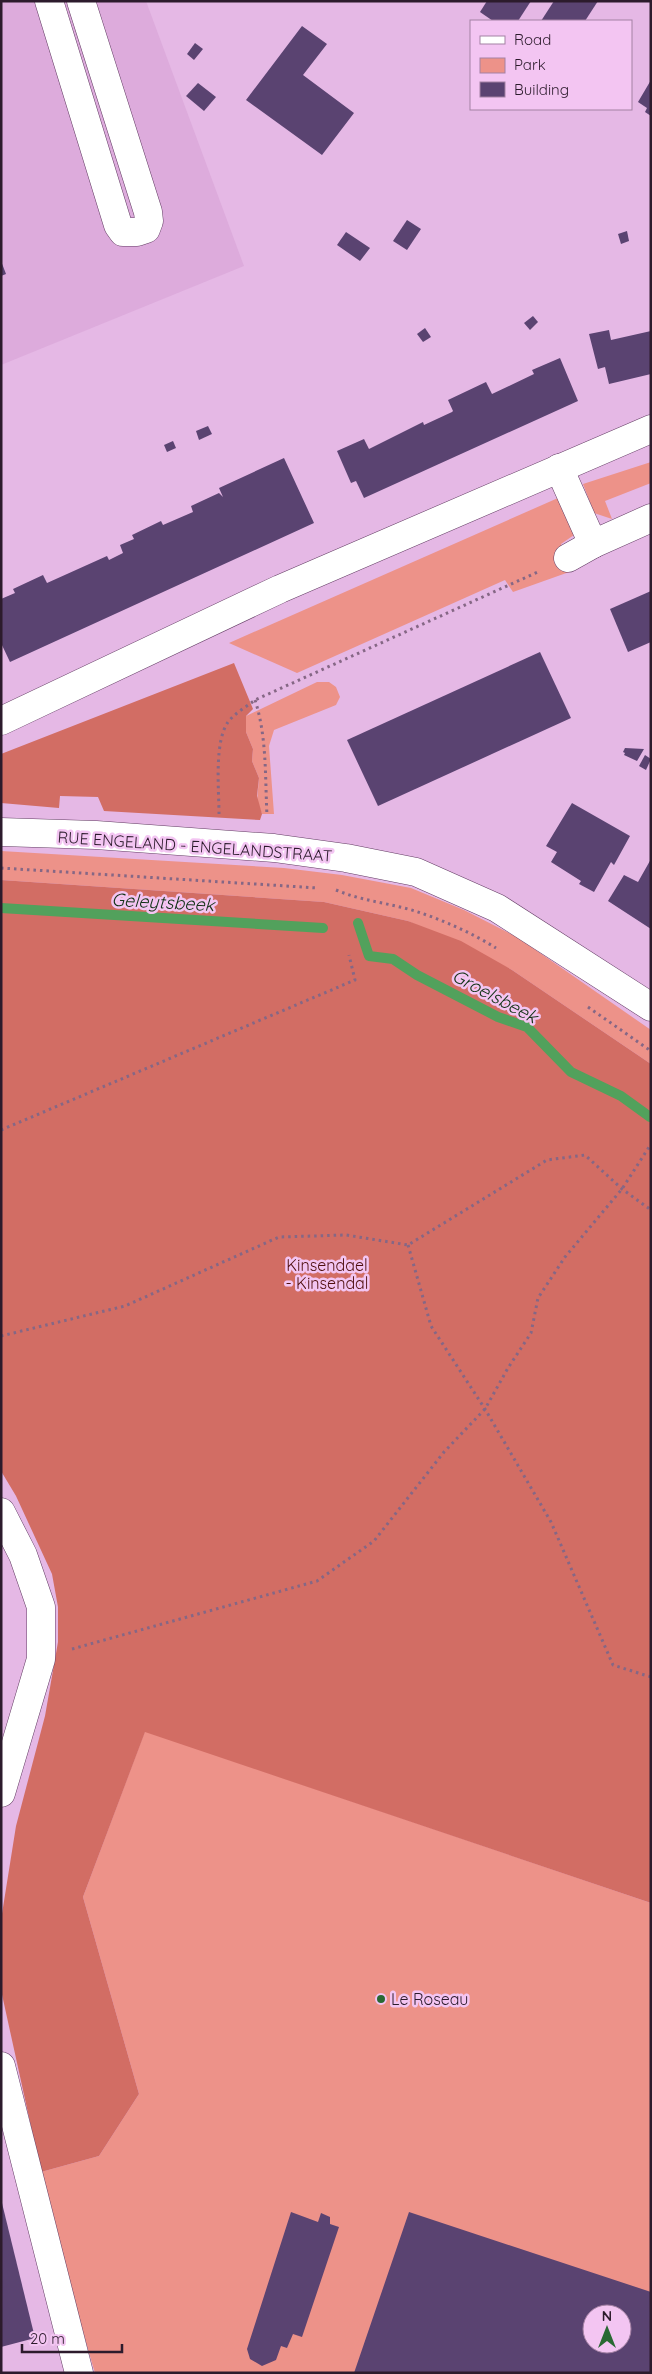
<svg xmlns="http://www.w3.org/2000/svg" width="652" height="2374" font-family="Quicksand,sans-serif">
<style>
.built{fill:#ddabdc}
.green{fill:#ed9289;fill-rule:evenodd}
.forest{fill:#d26d64}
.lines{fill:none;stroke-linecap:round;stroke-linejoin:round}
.stream{stroke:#52a15c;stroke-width:10}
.building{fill:#5a4371;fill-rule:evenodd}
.minor-casing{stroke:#633d64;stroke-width:29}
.major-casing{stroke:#633d64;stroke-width:29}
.path{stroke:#856785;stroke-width:3;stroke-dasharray:2.5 4;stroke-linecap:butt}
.minor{stroke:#fff;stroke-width:28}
.major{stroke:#fff;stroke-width:28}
.poi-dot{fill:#296933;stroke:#f3c5f2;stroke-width:2}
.labels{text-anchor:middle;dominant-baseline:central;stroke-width:5;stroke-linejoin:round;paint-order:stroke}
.street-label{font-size:16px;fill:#2c1b2c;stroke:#f3c5f2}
.park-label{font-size:16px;fill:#4f0e0d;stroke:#f3c5f2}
.poi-label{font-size:16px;fill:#2c1b2c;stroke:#f3c5f2;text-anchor:start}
.water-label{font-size:18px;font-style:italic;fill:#123316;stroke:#f3c5f2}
</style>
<rect width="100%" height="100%" fill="#e5b8e5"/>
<path class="built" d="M 1,1 L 146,1 L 244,266 L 1,365 Z"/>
<g class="green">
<path d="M 651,462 L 651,483 L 605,501 L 612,519 L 594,513 L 583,484 Z"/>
<path d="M 558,498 L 574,535 L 561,544 L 572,571 L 513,592 L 505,580 L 297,673 L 229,643 Z"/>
<path d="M 317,682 L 329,682 L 336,687 L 340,697 L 336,705 L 274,730 L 269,746 L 274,814 L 262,814 L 257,801 L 259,778 L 252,761 L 253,749 L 246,732 L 246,716 Z"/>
<path d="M 1,851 L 284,868 L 342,875 L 411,888 L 464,910 L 517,937 L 651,1030 L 651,1064 L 512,970 L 408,921 L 324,902 L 1,880 Z"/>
<path d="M 145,1731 L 651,1903 L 651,2373 L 95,2373 L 70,2289 L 41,2172 L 99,2156 L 139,2094 L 83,1897 ZM 592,2314 L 622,2314 L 622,2344 L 592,2344 Z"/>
</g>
<g class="forest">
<path d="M 234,663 L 253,709 L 246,716 L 246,732 L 253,749 L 252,761 L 259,778 L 257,796 L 262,814 L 260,820 L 104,811 L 98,797 L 60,796 L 59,808 L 1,803 L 1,754 Z"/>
<path d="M 1,880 L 324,902 L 408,921 L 461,941 L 512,970 L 651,1064 L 651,1903 L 145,1732 L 83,1897 L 139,2094 L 99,2156 L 41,2172 L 1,1990 L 1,1920 L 16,1826 L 45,1716 L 58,1642 L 58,1607 L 52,1574 L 16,1496 L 1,1471 Z"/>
</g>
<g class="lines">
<g class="stream">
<path d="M 1,908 L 323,928"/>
<path d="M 358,923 L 369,956 L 393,959 L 417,975 L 498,1017 L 527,1027 L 571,1072 L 621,1096 L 650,1117"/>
</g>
</g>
<g class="building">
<path d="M 487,1 L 531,1 L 518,21 L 493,21 L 480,12 Z"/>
<path d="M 554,1 L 598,1 L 585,21 L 541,21 Z"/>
<path d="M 302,26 L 327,44 L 303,75 L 354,113 L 322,155 L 246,100 Z"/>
<path d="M 195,43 L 203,49 L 194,60 L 187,54 Z"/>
<path d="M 651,80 L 651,116 L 645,112 L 647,108 L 638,102 Z"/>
<path d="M 198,83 L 216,97 L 204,111 L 186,96 Z"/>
<path d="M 407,220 L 421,229 L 407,250 L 393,241 Z"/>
<path d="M 627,231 L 629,241 L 621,244 L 618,234 Z"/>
<path d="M 346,232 L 370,248 L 360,261 L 337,245 Z"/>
<path d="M 1,261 L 6,274 L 1,276 Z"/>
<path d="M 533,316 L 538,322 L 530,330 L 524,323 Z"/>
<path d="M 425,328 L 431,337 L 423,342 L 417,334 Z"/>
<path d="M 609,330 L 611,340 L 651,331 L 651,374 L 609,384 L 605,367 L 598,369 L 589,334 Z"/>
<path d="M 560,358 L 578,401 L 364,498 L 356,481 L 351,483 L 337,451 L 364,439 L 369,449 L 423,422 L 424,425 L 452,412 L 453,411 L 448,400 L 486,382 L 492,394 L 534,374 L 532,370 Z"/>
<path d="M 208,426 L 212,434 L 199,440 L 196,431 Z"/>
<path d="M 173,441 L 176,448 L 167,452 L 164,445 Z"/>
<path d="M 284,458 L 314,523 L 10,662 L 1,643 L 1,599 L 15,593 L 13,589 L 43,575 L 47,583 L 107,556 L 109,560 L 123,553 L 120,545 L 134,539 L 132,535 L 161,521 L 163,525 L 193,512 L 191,506 L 219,493 L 223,497 L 219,488 Z"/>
<path d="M 651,591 L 651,642 L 628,652 L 610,609 Z"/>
<path d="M 540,652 L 571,718 L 378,806 L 347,740 Z"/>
<path d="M 625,748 L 644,749 L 637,761 L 624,755 L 625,753 L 623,752 Z"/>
<path d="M 645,755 L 651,759 L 646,770 L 639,766 Z"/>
<path d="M 572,803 L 630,836 L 614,865 L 611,862 L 594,892 L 579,884 L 581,881 L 551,862 L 557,852 L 546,846 Z"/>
<path d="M 651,859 L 651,929 L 608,901 L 624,875 L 638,882 Z"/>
<path d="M 1,2199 L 35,2338 L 1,2347 Z"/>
<path d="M 291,2212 L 318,2222 L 321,2213 L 330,2217 L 330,2224 L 339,2227 L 302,2337 L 293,2334 L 287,2348 L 281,2346 L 276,2360 L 262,2366 L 250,2359 L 247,2349 Z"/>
<path d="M 409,2212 L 651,2292 L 651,2373 L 354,2373 ZM 592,2314 L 622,2314 L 622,2344 L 592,2344 Z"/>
</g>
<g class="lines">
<defs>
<g id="minor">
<path d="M 49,1 L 118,225 L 123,232 L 137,232 L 146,229 L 149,221 L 148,212 L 81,1"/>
<path d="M 559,468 L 593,544 L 651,518"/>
<path d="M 568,558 L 593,544"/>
<path d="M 1,832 L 96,835 L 274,848 L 346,858 L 416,872 L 497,908 L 651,1007"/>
<path d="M 1,1512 L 23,1555 L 41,1607 L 41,1659 L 1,1793"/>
<path d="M 1,2066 L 79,2373"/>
</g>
<path id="major" d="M 1,721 L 280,589 L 651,429"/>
</defs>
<use href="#minor" class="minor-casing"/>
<use href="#major" class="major-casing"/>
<g class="path">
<path d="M 255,700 C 267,737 265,777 267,816"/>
<path d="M 219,814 C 219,790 214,742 228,722 C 235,713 246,707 255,700 L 540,571"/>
<path d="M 1,868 L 318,888"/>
<path d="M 336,890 C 362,901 389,903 415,911 C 443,920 472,933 496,948"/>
<path d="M 588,1007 L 651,1051"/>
<path d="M 1,1130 L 355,980 L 349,955"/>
<path d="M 408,1245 L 431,1326 L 485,1409 L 551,1522 L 613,1665 L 651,1677"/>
<path d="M 1,1336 L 125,1306 L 279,1237 L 346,1235 L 408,1245 L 547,1160 L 585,1155 L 622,1189 L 651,1210"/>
<path d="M 72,1649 L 317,1581 L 374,1541 L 444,1452 L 485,1409 L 508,1368 L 531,1333 L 538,1298 L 565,1257 L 622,1189 L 651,1144"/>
</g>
<use href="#minor" class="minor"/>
<use href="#major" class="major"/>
</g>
<circle class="poi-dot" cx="381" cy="1999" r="5"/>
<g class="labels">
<g class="street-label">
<text transform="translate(195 846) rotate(4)">RUE ENGELAND - ENGELANDSTRAAT</text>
</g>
<g class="park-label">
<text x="327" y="1265">Kinsendael<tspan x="327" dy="18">- Kinsendal</tspan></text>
</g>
<g class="poi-label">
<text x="391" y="1999">Le Roseau</text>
</g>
<g class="water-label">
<text transform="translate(163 902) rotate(3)">Geleytsbeek</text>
<text transform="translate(495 996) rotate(28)">Groelsbeek</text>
</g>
</g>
<rect width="652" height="2374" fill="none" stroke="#2c1b2c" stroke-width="5"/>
<rect x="470" y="20" width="162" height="90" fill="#f3c5f2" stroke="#a381a3"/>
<rect x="480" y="36" width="25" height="8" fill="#ffffff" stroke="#a381a3"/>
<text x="514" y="45" font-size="15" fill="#2c1b2c">Road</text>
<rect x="480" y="58" width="25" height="15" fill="#ed9289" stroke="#a381a3"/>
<text x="514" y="70" font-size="15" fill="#2c1b2c">Park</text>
<rect x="480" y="82" width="25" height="15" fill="#5a4371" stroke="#a381a3"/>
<text x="514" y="95" font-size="15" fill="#2c1b2c">Building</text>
<g transform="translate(607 2329)"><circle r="24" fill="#f3c5f2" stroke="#a381a3"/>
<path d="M0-4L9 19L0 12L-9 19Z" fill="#296933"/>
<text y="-8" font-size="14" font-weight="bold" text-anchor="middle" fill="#2c1b2c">N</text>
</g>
<path d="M22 2344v8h100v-8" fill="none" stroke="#2c1b2c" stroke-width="2.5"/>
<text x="30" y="2344" font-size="15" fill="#2c1b2c" stroke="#f3c5f2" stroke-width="4" paint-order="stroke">20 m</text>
</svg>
